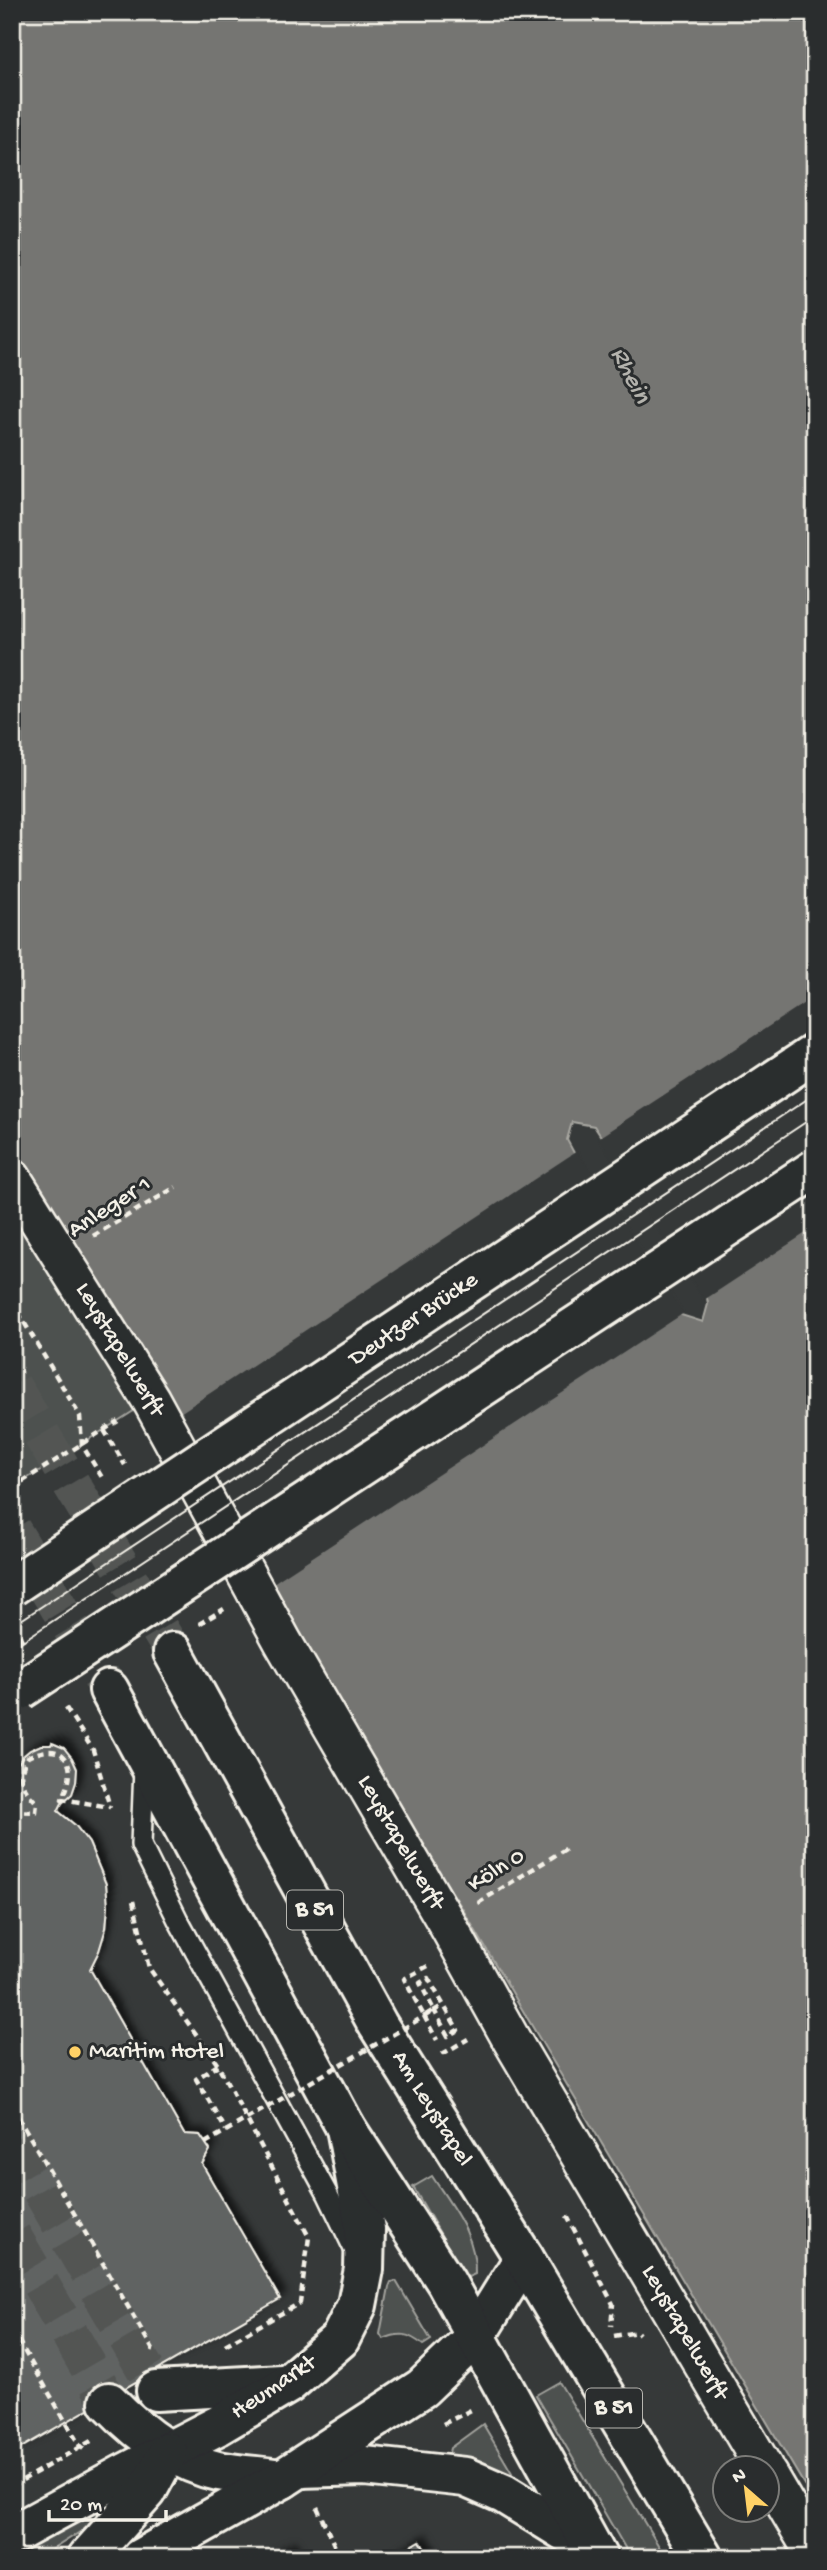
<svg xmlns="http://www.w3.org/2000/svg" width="827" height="2570" font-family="'Gochi Hand',sans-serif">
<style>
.green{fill:#4e514f;stroke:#a1a19c;stroke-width:2}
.water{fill:#757572;stroke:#a8a7a1;stroke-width:2;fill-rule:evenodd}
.pier{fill:#363939}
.building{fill:#616362;stroke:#f4f1e8;stroke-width:2;filter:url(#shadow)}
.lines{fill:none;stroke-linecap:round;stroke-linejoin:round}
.secondary-tunnel{stroke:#525553;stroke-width:38;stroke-dasharray:38 19;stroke-linecap:butt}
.primary-tunnel{stroke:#525553;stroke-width:38;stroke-dasharray:38 19;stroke-linecap:butt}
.lane-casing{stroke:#f4f1e8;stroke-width:24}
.street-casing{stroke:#f4f1e8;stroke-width:42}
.secondary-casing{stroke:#f4f1e8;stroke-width:44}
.primary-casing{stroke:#f4f1e8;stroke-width:44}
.path{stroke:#f4f1e8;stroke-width:4.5;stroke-dasharray:7 5;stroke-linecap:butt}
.lane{stroke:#2a2d2e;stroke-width:19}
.street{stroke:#2a2d2e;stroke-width:37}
.secondary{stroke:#2a2d2e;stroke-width:38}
.primary{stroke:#2a2d2e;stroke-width:38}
.tram{stroke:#f4f1e8;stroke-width:2}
.secondary-bridge-casing{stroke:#f4f1e8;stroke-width:44;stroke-linecap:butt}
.path-bridge{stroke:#f4f1e8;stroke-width:4.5;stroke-dasharray:7 5;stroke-linecap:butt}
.secondary-bridge{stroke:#2a2d2e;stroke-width:38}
.poi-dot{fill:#ffd166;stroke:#2a2d2e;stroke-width:2.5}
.labels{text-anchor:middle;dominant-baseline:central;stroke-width:6;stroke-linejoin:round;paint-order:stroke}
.shield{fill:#2a2d2e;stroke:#b7b6b0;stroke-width:2}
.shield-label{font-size:23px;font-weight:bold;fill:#f4f1e8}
.street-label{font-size:24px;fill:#f4f1e8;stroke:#2a2d2e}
.poi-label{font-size:24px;fill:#f4f1e8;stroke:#2a2d2e;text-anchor:start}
.water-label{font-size:26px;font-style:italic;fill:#b4b3ad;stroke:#2a2d2e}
</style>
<defs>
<filter id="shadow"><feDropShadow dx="6" dy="-6" stdDeviation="3.5" flood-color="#0009"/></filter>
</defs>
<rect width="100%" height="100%" fill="#363939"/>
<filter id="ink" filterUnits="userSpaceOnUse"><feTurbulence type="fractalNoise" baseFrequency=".0143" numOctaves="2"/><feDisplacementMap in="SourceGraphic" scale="14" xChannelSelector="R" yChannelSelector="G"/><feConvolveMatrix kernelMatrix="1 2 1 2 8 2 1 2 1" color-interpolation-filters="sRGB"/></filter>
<g filter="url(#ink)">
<g class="green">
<path d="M 12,1178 L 151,1400 L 12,1488 Z"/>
<path d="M 432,2176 C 452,2207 477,2236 475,2274 L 466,2278 L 413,2187 Z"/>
<path d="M 396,2281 L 431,2340 L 423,2345 C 408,2333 400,2332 383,2339 L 380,2334 L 389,2287 L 391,2282 Z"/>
<path d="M 559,2382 L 666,2558 L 631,2558 L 536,2395 Z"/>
<path d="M 483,2424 L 512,2473 L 505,2479 L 448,2457 L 450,2448 Z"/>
<path d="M 90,2517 L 94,2523 L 39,2558 L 12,2558 L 40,2541 Z"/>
</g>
<path class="water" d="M 12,12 L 815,12 L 815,2503 L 462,1908 L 268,1604 L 275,1594 L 177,1407 L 85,1270 L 12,1151 ZM 572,1122 L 594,1126 L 707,1298 L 708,1304 L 703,1322 L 681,1315 L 574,1153 L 567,1140 Z"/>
<g class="pier">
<path d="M 815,996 L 815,1227 L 704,1300 L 598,1138 Z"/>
<path d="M 577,1151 L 684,1313 L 267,1587 L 177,1415 Z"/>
</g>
<g class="building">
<path d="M 52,1743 L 64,1748 L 72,1758 L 77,1769 L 76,1782 L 72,1794 L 62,1803 L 58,1811 L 75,1825 L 89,1843 L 106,1884 L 108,1906 L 106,1928 L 99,1951 L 90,1969 L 184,2134 L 200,2135 L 210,2150 L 202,2164 L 280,2299 L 12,2453 L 12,1767 L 16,1767 L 23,1756 L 30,1750 L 41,1745 L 51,1745 Z"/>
<path d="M 420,2541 L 430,2558 L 391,2558 Z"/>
<path d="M 290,2548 L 295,2558 L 271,2558 Z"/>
</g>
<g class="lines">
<g class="secondary-tunnel">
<path d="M 12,2141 L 150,2377"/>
<path d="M 12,2235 L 109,2402"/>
</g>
<g class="primary-tunnel">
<path d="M 12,1386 L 173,1652"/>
<path d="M 12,1530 L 109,1690"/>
</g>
<defs>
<path id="lane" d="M 144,1768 L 141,1845 L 178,1920 L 328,2195 L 357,2255"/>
<g id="street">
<path d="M 12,1178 L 151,1400 L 283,1642 L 446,1922 L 511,2039 L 764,2468"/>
<path d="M 768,2475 L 815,2555"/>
</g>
<g id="secondary">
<path d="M 156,2391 L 282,2384"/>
<path d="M 109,2402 C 139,2433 175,2462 218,2471 C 239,2475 261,2476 282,2479"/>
<path d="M 300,2468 L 364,2466 L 465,2477 L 504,2494 L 592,2548"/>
<path d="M 12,2535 L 122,2475 L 217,2426 L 288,2384 L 340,2339 L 357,2305 L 364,2269 L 365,2229 L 346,2128"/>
<path d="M 87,2558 L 147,2491 L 168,2452"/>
<path d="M 141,2558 L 282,2479 L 422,2388 L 475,2337 L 524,2258"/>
</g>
<g id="primary">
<path d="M 173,1652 L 378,2025 L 524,2258 L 703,2558"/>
<path d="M 109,1690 L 346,2128 L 446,2282 L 598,2558"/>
</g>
</defs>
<use href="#lane" class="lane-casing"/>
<use href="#street" class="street-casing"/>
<use href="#secondary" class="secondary-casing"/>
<use href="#primary" class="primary-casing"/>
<g class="path">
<path d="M 93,1236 L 176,1187"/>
<path d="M 12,1302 L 80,1416 L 82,1445 L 103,1479"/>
<path d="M 104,1430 L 125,1465"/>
<path d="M 12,1488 L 118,1421"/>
<path d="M 199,1624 L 224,1609"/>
<path d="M 13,1625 L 23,1642"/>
<path d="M 66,1708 L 93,1750 L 110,1807"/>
<path d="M 12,1811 L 36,1812 L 37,1803 C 22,1787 15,1779 28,1757 C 66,1738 80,1767 62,1799 L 110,1807"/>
<path d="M 133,1901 L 149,1968 L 218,2065 L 309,2237 L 300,2303 L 223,2346"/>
<path d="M 478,1903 L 567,1848"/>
<path d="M 428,1966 L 404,1979 L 424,2016 L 434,2010 L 420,1983 L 428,1978 L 458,2030 L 448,2036 L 434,2010"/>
<path d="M 424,2016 L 437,2040"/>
<path d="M 443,2051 L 444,2053 L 468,2039"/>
<path d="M 218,2065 L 196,2079 L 226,2130"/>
<path d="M 12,2106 L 153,2350 L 157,2351"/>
<path d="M 567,2216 L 613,2304 L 611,2326"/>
<path d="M 12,2330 L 80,2446 L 86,2451"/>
<path d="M 614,2336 L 637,2332 L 639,2334"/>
<path d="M 443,2424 L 473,2409"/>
<path d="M 12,2486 L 93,2440"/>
<path d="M 317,2507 L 340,2558"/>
</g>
<use href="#lane" class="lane"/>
<use href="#street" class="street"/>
<use href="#secondary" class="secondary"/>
<use href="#primary" class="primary"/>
<g class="tram">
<path d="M 12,1626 L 815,1094"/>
<path d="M 12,1648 L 815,1116"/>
</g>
<defs>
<g id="secondary-bridge">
<path d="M 12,1586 L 815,1053"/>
<path d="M 20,1690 L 815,1169"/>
</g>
</defs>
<use href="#secondary-bridge" class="secondary-bridge-casing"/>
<path class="path-bridge" d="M 205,2143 L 444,2005"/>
<use href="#secondary-bridge" class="secondary-bridge"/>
</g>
</g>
<circle class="poi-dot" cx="75" cy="2052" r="7"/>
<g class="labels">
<g class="shield">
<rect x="287" y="1890.5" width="56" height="39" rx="5"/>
<rect x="586" y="2388.5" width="56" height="39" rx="5"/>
</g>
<g class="shield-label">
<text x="315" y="1910">B 51</text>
<text x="614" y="2408">B 51</text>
</g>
<g class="street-label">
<text transform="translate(110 1208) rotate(-33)">Anleger 1</text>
<text transform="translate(414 1320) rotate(-34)">Deutzer Brücke</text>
<text transform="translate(119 1350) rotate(59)">Leystapelwerft</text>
<text transform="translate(400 1843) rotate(60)">Leystapelwerft</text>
<text transform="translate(497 1871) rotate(-32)">Köln 0</text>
<text transform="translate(431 2109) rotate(58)">Am Leystapel</text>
<text transform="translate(684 2333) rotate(60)">Leystapelwerft</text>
<text transform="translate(274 2388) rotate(-34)">Heumarkt</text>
</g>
<g class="poi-label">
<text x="89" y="2052">Maritim Hotel</text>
</g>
<g class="water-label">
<text transform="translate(629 376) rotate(63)">Rhein</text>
</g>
</g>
<rect width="827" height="2570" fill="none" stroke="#2a2d2e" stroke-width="42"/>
<rect x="21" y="21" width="785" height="2528" fill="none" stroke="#f4f1e8" stroke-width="2.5" filter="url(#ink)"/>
<g transform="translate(746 2489) rotate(332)"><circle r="33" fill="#2a2d2e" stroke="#7b7b78" stroke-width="2"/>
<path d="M0-5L12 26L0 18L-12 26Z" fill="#ffd166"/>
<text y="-10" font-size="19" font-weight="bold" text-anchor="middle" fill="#f4f1e8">N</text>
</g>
<path d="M49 2510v10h117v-10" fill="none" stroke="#f4f1e8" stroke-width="3.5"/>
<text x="60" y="2510" font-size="21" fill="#f4f1e8" stroke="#2a2d2e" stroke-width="5" paint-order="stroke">20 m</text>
</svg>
